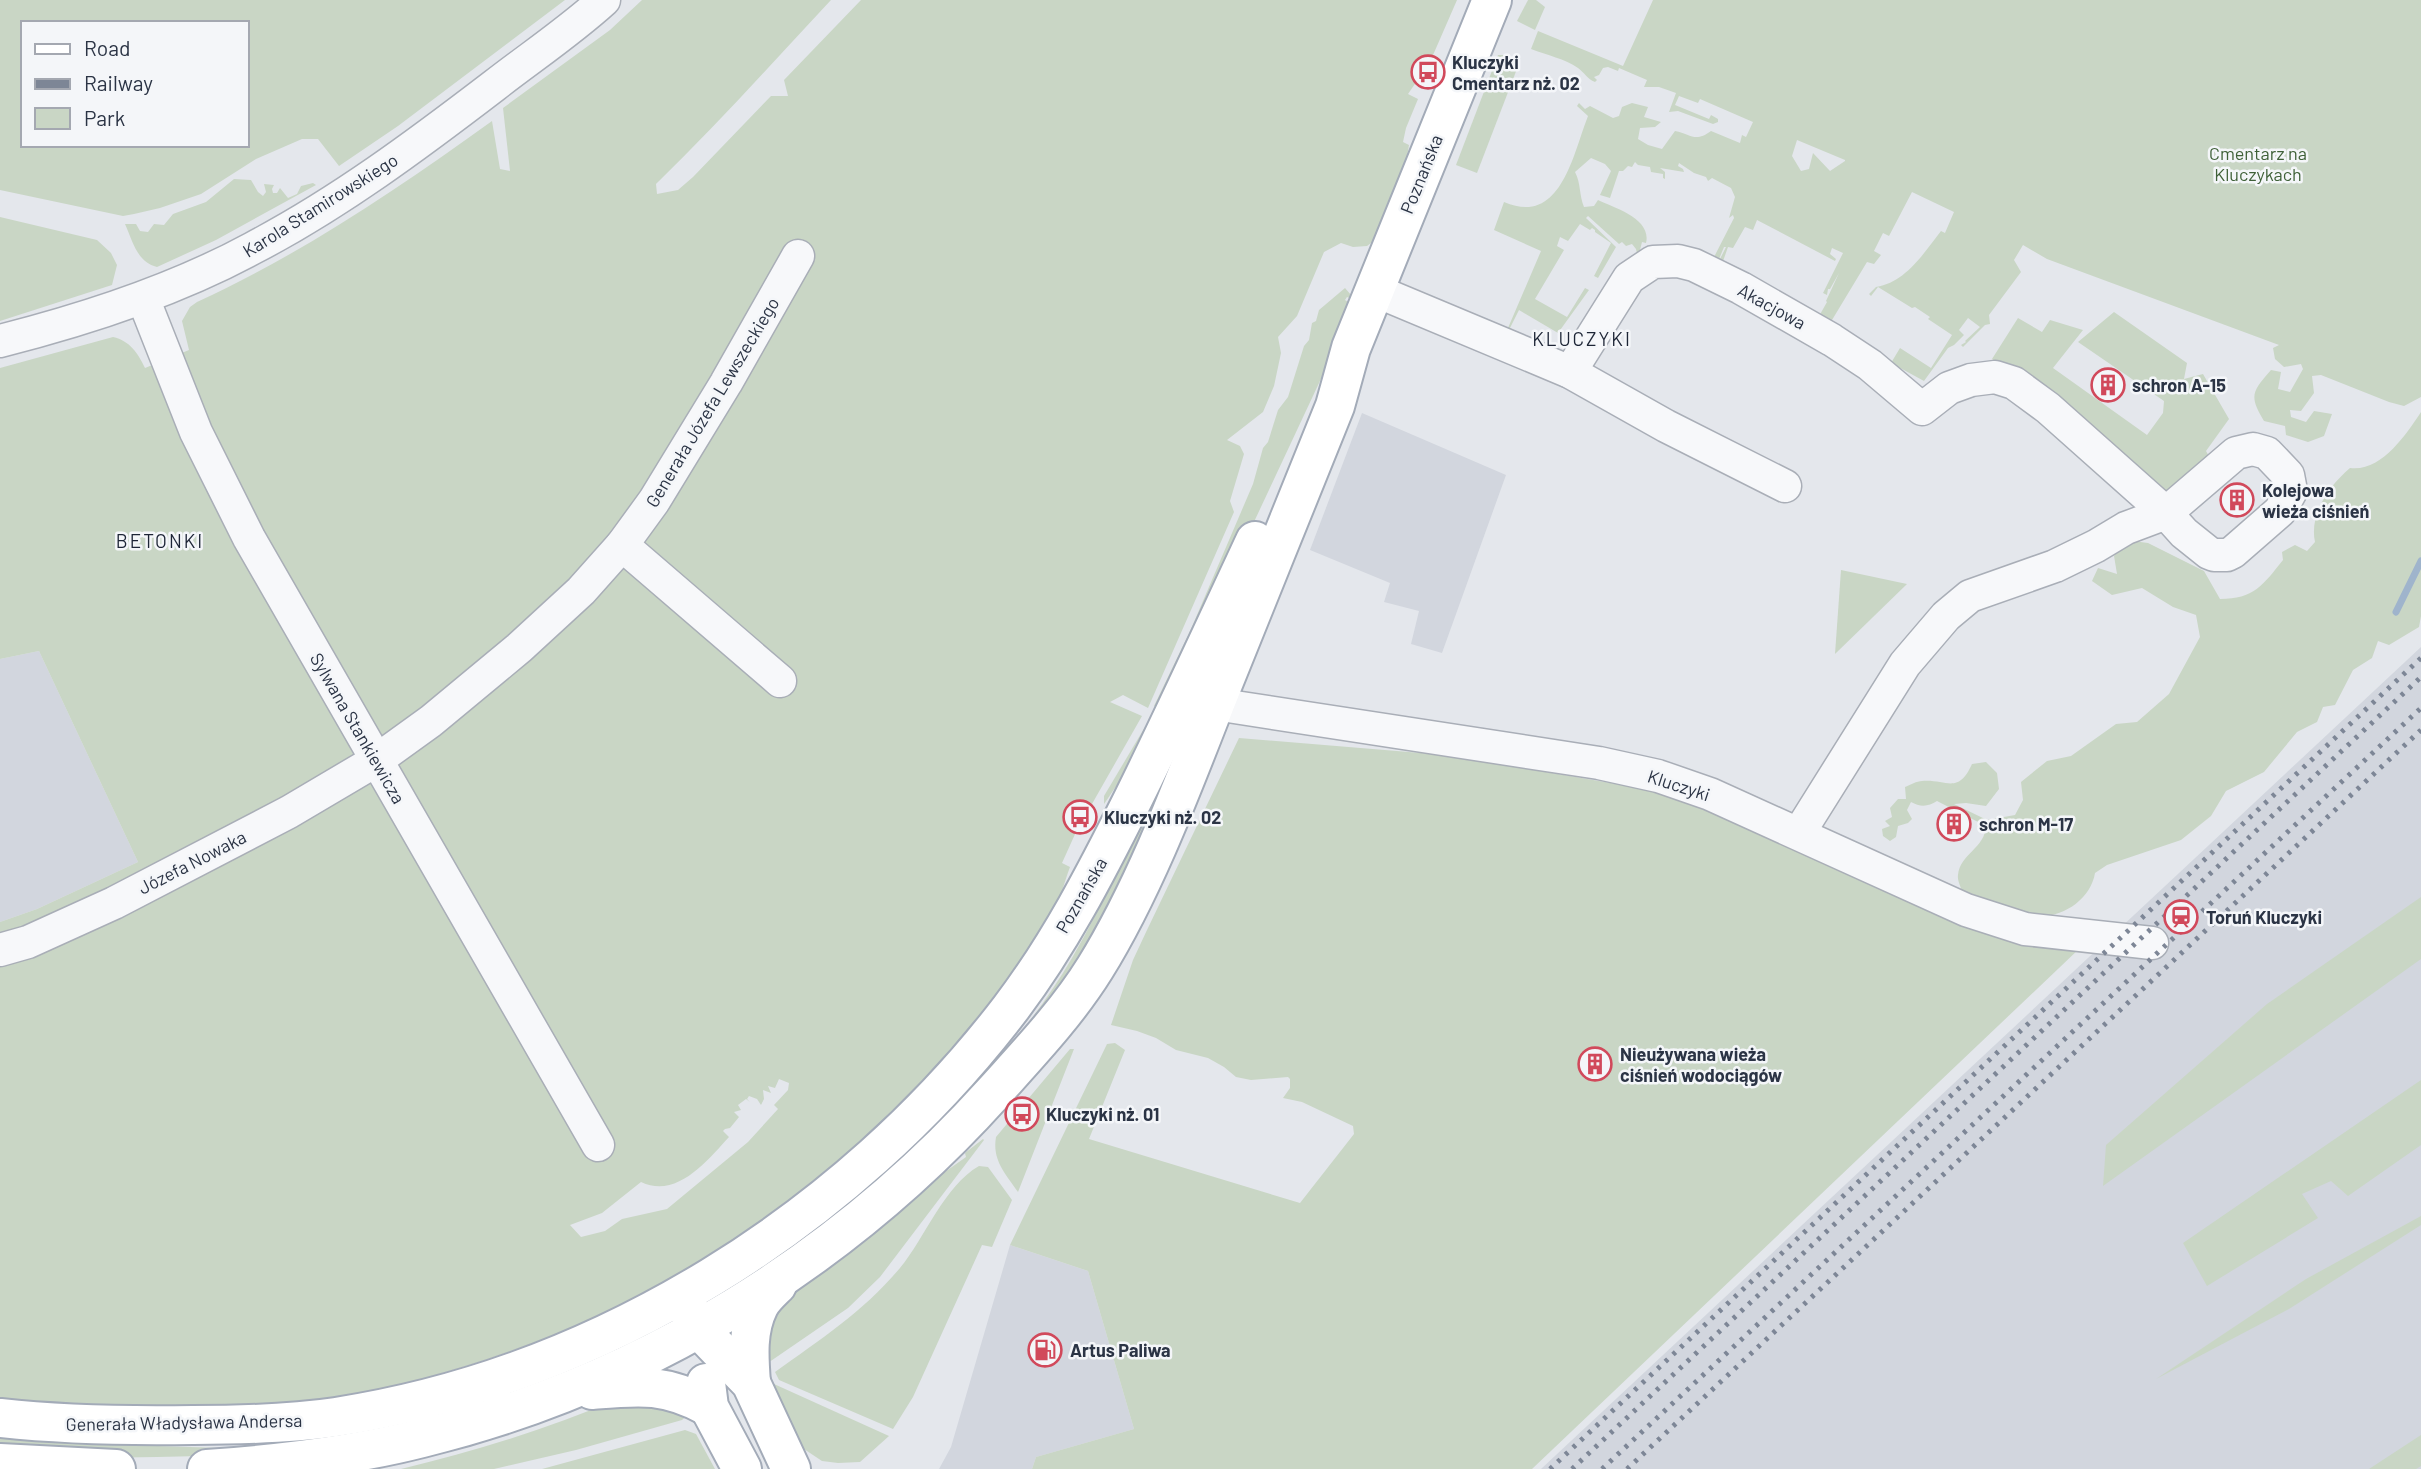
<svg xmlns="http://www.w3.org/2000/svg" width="2421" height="1469" font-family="Barlow,sans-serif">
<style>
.built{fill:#d2d6de}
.green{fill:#c9d6c5;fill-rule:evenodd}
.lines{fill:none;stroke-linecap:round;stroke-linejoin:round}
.stream{stroke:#9fb4cc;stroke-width:7}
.minor-casing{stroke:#a9aeb7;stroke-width:35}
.major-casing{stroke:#a3abb8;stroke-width:42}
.minor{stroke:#f7f8fa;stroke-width:32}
.major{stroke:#fff;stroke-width:38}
.rail{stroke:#7d8696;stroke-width:5;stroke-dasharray:3.5 7;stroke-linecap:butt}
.labels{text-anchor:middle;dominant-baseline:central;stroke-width:5;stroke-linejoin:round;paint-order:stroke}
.poi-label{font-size:18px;font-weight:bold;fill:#2b3445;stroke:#f4f6f9;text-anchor:start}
.park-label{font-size:18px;fill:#3f6138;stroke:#f4f6f9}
.street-label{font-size:18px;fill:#2b3445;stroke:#f4f6f9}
.neighbourhood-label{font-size:19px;letter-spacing:2px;fill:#1d2536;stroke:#f4f6f9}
</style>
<rect width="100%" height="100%" fill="#e4e7ec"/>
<g class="built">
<path d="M 1362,413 L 1506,475 L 1442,653 L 1411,644 L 1419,611 L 1384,602 L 1390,583 L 1310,550 Z"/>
<path d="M 2421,647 L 2421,1469 L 1541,1469 Z"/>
<path d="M 39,651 L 138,862 L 37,909 L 0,922 L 0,659 Z"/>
<path d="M 1010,1245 L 1088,1271 L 1134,1429 L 1036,1457 L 1032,1469 L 939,1469 L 951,1447 Z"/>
</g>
<g class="green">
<path d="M 0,0 L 565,0 L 398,126 L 339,166 L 318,139 L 302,139 L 256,159 L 201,194 L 160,208 L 134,214 L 123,216 L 0,190 ZM 23,23 L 247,23 L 247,145 L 23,145 Z"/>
<path d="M 642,0 L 831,0 C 773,62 717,125 656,184 L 657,194 L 678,190 L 693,177 L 771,96 L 788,96 L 784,80 L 861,0 L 1457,0 L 1430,62 L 1408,94 L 1418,99 L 1406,128 L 1403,142 L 1409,145 L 1402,187 L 1379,237 L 1367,246 L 1353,247 L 1341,243 L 1324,252 L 1297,316 L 1278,337 L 1281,353 L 1274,386 L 1263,412 L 1227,440 L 1240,446 L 1244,454 L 1230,501 L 1234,512 L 1148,708 L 1123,695 L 1110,702 L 1142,716 L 1088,811 L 1082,810 L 1070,828 L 1076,832 L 1062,863 L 1070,867 C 1064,883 1060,901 1052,916 C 1032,955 1000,990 973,1024 C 809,1232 562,1366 301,1403 C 254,1410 208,1409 161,1409 C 107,1409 54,1409 0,1409 L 0,922 L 37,909 L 138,862 L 39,651 L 0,659 L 0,368 L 113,337 C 130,341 138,353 145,368 L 189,350 L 182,321 L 190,307 L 197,302 C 305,252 396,190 492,121 L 500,169 L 510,171 L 503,108 L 610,30 ZM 779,1079 L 789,1083 L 788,1090 L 774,1105 L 778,1109 L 748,1142 L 667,1209 L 622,1219 L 605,1231 L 581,1237 L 570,1225 L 602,1213 L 641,1182 C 677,1199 707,1161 729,1137 L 723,1131 L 725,1129 L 730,1128 L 739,1117 L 734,1112 L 741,1110 L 738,1105 L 746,1099 L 750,1102 L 747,1099 L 749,1096 L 757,1099 L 761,1105 L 764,1099 L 763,1090 L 771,1093 L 768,1086 L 775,1088 Z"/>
<path d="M 1528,0 L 1536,0 L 1545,7 L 1535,30 L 1517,21 Z"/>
<path d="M 1653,0 L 2421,0 L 2421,397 L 2404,406 L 2389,402 L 2321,375 L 2312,376 L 2314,393 L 2301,411 L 2290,410 L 2291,417 L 2306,422 L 2314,411 L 2332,414 L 2324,436 L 2308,442 L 2286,435 L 2285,426 L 2264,421 C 2248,395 2253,391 2271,370 L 2281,372 L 2278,389 L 2290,392 L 2303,369 L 2301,364 L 2284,367 L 2275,359 L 2273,348 L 2279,345 L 2047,259 L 2023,245 L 2014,260 L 2021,272 L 1989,315 L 1990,324 L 1985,325 L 1963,347 L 1961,345 L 1966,342 L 1965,341 L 1980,327 L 1968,318 L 1959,330 L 1964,335 L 1954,345 L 1948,348 L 1924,381 L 1891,363 L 1900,348 L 1931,368 L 1952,335 L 1928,319 L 1930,317 L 1915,307 L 1912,308 L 1878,287 L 1871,296 L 1869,294 L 1876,287 C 1906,282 1923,254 1941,231 L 1945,233 L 1954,212 L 1912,192 L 1889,236 L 1883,233 L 1874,251 L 1881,255 L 1874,264 L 1867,262 L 1829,325 L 1818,318 L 1827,302 L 1826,301 L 1839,273 L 1830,289 L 1828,289 L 1827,295 L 1823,293 L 1843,253 L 1832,248 L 1830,254 L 1836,259 L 1835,261 L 1757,220 L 1753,230 L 1745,227 L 1733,248 L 1728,247 L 1722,264 L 1719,261 L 1726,247 L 1724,247 L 1717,264 L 1712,261 L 1734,218 L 1733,215 L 1729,218 L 1735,197 L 1731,188 L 1712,178 L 1708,181 L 1706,177 L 1694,173 L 1679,163 L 1678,166 L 1683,169 L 1684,172 L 1660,168 L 1665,172 L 1665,179 L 1663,178 L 1663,174 L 1651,172 L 1650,167 L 1638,165 L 1635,162 L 1632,167 L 1628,166 L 1623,171 L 1619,171 L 1610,198 L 1600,195 L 1611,171 L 1605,164 L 1591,158 L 1575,172 C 1581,183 1579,195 1584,207 L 1594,206 L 1598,200 C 1615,208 1652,219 1646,243 L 1642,242 L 1640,250 L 1642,252 L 1638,258 L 1636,249 L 1632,244 L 1626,246 L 1622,242 L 1619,244 L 1588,216 L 1586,218 L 1616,247 L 1598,278 L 1594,276 L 1611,243 L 1595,232 L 1595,230 L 1592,228 L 1590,230 L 1580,224 L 1568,241 L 1560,237 L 1557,246 L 1564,250 L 1535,299 L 1567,317 L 1585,288 L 1589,290 L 1558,333 L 1519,310 L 1510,328 L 1508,328 L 1541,251 L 1494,230 L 1504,202 C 1561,227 1573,154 1588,116 L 1577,106 L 1579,103 L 1585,109 L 1590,106 L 1613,118 L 1619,116 L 1622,107 L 1632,103 L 1648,107 L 1644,117 L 1661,122 L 1655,127 L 1640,128 L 1638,139 L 1648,145 L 1662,149 L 1675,131 C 1691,134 1695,143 1711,131 L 1740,143 L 1742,135 L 1746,137 L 1753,122 L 1700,99 L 1698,103 L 1679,96 L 1675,105 L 1709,119 L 1711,115 L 1718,119 L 1718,122 L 1713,124 L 1678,111 L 1669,112 L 1676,93 L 1659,87 L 1644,87 L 1647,80 L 1619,68 L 1618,71 L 1608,67 L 1603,68 L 1599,75 L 1594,77 L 1597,80 L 1595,82 C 1587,79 1585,73 1578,68 C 1565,59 1547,55 1531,49 L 1538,31 L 1623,66 ZM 1797,140 L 1845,160 L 1845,161 L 1830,171 L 1813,153 L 1809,169 L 1801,171 L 1792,156 Z"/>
<path d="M 1498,55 L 1506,55 L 1520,61 L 1477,173 L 1456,165 Z"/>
<path d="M 234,179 L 251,180 L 258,192 L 263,196 L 266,192 L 264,184 L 274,185 L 272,189 L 273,193 L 277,193 L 280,188 L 288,198 L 297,194 L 301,186 L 313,183 L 316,185 L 216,240 L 157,267 C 137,262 133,242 125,224 L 136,224 L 140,231 L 148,232 L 154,224 L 164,225 L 173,214 L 206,202 Z"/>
<path d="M 0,217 L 97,240 L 111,253 L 117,265 L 112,285 L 0,321 Z"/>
<path d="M 1345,288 L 1351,295 L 1352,299 L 1347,297 L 1345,300 L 1351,304 L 1334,351 L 1165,712 L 1154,706 L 1191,629 L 1253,484 L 1263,448 L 1268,442 L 1278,410 L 1288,397 L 1304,346 L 1309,340 L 1312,323 L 1316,321 L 1319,310 Z"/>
<path d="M 2114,312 L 2187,363 L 2184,379 L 2203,374 L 2229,419 L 2206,451 L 2211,460 L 2168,502 L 1992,359 L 2018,318 L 2042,332 L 2050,320 L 2083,330 L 2053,368 L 2147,435 L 2163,413 L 2164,401 L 2078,342 Z"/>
<path d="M 2421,412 L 2421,616 L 2419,627 L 2389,645 L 2378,641 L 2372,658 L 2353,670 L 2335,705 L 2323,707 L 2317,722 L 2297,732 L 2264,772 L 2226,791 L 2211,816 L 2181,840 L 2107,865 L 2095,873 C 2091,898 2065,917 2039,916 C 2022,916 1983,902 1965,897 C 1962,890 1957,881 1958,875 C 1960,854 1985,848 1986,826 L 1937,801 C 1928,807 1920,807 1911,802 L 1907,810 L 1912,819 L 1908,823 L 1898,826 L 1896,837 L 1890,841 L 1883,836 L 1882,829 L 1890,826 L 1885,821 L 1892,817 L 1890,808 L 1898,799 L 1906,799 L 1905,787 C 1910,785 1917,781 1922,781 C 1947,779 1958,795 1972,764 L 1986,762 L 1997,773 L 1999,789 L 1986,806 L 1966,803 L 1954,804 L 1987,820 L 2015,815 L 2023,800 L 2021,782 L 2047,761 L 2071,756 L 2116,724 L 2137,722 L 2169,694 L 2200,637 L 2196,615 L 2173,607 L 2142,588 L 2112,595 L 2092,581 L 2098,568 L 2117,574 L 2114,556 L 2125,540 L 2148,543 L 2204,571 L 2220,599 C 2254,599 2263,585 2283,560 L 2282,552 L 2295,545 L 2307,551 L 2315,542 C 2309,514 2329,486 2350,468 C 2381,472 2405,436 2421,412 Z"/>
<path d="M 1841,570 L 1907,584 L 1835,654 Z"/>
<path d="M 1149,725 L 1156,728 L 1104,804 L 1104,796 L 1145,727 Z"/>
<path d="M 1176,738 L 1190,745 L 1099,934 L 1026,1032 L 894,1174 L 833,1220 C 920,1142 1012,1061 1072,958 C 1113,888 1143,812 1176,738 Z"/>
<path d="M 1239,738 L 1445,755 L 1705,799 L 1962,925 L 2080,948 L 1532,1469 L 1032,1469 L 1036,1457 L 1134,1429 L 1088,1271 L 1010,1245 L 1107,1044 L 1115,1043 L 1125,1050 L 1089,1139 L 1300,1203 L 1354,1134 L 1353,1126 L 1302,1102 L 1283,1098 L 1290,1088 L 1290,1079 L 1288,1077 L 1251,1080 L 1236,1077 L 1224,1067 L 1208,1058 L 1176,1050 L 1156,1038 L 1137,1031 L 1111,1025 L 1133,960 L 1147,930 Z"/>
<path d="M 2421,897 L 2421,959 L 2103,1186 L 2106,1145 L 2267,1004 Z"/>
<path d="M 1070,1049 L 1074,1049 L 1018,1192 C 1005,1173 992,1160 996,1137 Z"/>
<path d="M 2421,1080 L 2421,1145 L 2348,1196 L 2331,1181 L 2302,1194 L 2318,1218 L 2207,1286 L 2183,1243 Z"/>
<path d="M 983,1139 L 984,1140 L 880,1277 L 848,1308 L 762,1367 L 771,1307 L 907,1199 L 966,1157 L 965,1153 Z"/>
<path d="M 979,1166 L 988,1167 L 1012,1200 L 992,1247 L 982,1245 L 913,1397 L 893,1429 L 779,1380 L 775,1372 C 821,1339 863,1312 900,1268 C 925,1238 944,1186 979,1166 Z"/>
<path d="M 2421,1216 L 2421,1225 L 2289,1309 L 2156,1379 L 2306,1279 Z"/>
<path d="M 661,1331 L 662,1334 C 596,1365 530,1395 460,1415 C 310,1459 154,1462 0,1454 L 0,1436 L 158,1446 L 222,1448 L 258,1447 L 336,1438 L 455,1410 L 521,1389 Z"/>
<path d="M 770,1384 L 774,1384 L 889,1436 L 860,1462 L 838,1463 L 822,1461 L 801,1447 Z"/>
<path d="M 621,1398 L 691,1412 L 682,1420 L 576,1450 L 494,1469 L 401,1469 C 477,1451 549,1428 621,1398 Z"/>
<path d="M 685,1430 L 696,1434 L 715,1469 L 542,1469 Z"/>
<path d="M 2421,1435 L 2421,1466 L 2416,1469 L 2369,1469 Z"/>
</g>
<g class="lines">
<path class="stream" d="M 2396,612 L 2421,561"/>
<defs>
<g id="minor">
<path d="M 1374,290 L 1570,372 L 1666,426 L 1785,486"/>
<path d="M 143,298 L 196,432 L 249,538 L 598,1145"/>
<path d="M 0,341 C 87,319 174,291 253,248 C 339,203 418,144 495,85 C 531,57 570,31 604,0"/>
<path d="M 1570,372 L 1629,278 L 1653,262 L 1678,261 L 1694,265 L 1741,288 L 1832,340 L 1870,365 L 1922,409 L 1949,388 L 1971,380 L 1995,377 L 2014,383 L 2048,408 L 2166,513 L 2184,533 L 2209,553 L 2214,555 L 2227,555 L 2233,552 L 2280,511 L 2291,491 L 2288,475 L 2267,453 L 2253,449 L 2236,453 L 2166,513 L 2126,528 L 2096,546 L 2055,566 L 1970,596 L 1946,616 L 1905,664 L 1799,833"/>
<path d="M 622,545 L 780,681"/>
<path d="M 1192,697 L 1215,704 L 1599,763 L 1658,776 L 1710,794 L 1966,910 L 2025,929 L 2152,943"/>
<path d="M 0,950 L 28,942 L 114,903 L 289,812 L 377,760 L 431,721 L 519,648 L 581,591 L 622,545 L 654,501 L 726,383 L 798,256"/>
</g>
<g id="major">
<path d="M 687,1306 L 698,1328 L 751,1383 L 791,1469"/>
<path d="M 706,1383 L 709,1407 L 742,1469"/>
<path d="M 751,1383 C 749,1357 747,1330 759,1306 C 763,1298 771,1291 777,1285"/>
<path d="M 592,1390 C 640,1386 665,1383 709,1407"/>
<path d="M 0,1418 C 64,1425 128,1426 193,1425 C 240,1425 289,1424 336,1417 C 600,1376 848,1221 1010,1009 C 1059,945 1097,871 1133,799 C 1175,714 1215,627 1255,541"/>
<path d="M 0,1463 L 116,1469"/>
<path d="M 207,1469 C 279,1464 352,1456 422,1438 C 643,1384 843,1260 994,1092 C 1029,1053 1067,1013 1095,968 C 1144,889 1182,788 1216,701 C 1255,603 1296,504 1335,406 L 1351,348 L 1492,0"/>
</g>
</defs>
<use href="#minor" class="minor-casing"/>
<use href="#major" class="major-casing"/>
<use href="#minor" class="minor"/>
<use href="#major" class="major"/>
<g class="rail">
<path d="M 1550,1469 L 2421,658"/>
<path d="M 1572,1469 L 2421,677"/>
<path d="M 1602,1469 L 2421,708"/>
<path d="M 1627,1469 L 2421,730"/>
</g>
</g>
<defs>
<symbol id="bus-ring" viewBox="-11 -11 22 22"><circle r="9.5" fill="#f4f6f9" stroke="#d1495b" stroke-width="1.5"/><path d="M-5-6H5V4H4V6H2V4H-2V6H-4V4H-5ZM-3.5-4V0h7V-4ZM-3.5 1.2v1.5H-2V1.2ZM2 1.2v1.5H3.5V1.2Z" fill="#d1495b"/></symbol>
<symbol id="building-ring" viewBox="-11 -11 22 22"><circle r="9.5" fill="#f4f6f9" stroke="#d1495b" stroke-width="1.5"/><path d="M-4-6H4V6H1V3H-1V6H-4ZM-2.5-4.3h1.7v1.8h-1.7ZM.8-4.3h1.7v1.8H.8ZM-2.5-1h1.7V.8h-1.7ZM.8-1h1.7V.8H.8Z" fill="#d1495b"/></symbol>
<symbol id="station-ring" viewBox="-11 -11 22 22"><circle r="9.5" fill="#f4f6f9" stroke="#d1495b" stroke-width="1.5"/><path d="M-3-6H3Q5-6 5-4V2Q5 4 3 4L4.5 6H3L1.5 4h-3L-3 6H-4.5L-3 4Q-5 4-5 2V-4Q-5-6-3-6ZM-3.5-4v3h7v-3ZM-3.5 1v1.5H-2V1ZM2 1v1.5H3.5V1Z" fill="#d1495b"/></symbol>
<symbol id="fuel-ring" viewBox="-11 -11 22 22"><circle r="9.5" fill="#f4f6f9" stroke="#d1495b" stroke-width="1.5"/><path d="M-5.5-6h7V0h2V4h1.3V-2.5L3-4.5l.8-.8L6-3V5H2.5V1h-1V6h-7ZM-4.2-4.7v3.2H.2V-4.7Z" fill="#d1495b"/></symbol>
</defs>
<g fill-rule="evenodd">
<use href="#bus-ring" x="1409" y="53" width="38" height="38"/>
<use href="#building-ring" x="2089" y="366" width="38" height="38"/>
<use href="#building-ring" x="2218" y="481" width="38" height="38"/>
<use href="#bus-ring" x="1061" y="798" width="38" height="38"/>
<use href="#building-ring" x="1935" y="805" width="38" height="38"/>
<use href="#station-ring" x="2162" y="898" width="38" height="38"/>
<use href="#building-ring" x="1576" y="1045" width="38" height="38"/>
<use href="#bus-ring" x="1003" y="1095" width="38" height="38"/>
<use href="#fuel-ring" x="1026" y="1331" width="38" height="38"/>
</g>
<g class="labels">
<g class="poi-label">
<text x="1452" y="62">Kluczyki<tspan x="1452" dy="21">Cmentarz nż. 02</tspan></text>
<text x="2132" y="385">schron A-15</text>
<text x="2262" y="490">Kolejowa<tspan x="2262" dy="21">wieża ciśnień</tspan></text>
<text x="1104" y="817">Kluczyki nż. 02</text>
<text x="1979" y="824">schron M-17</text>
<text x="2206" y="917">Toruń Kluczyki</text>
<text x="1620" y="1054">Nieużywana wieża<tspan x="1620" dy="21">ciśnień wodociągów</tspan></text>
<text x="1046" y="1114">Kluczyki nż. 01</text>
<text x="1070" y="1350">Artus Paliwa</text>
</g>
<g class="park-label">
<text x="2258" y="153">Cmentarz na<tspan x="2258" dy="21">Kluczykach</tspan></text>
</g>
<g class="street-label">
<text transform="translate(1421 174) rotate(-68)">Poznańska</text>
<text transform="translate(320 205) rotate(-32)">Karola Stamirowskiego</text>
<text transform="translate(1772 306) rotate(29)">Akacjowa</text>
<text transform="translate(712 402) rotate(-59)">Generała Józefa Lewszeckiego</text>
<text transform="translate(358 728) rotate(60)">Sylwana Stankiewicza</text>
<text transform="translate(1679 785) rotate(18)">Kluczyki</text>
<text transform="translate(192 862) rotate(-27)">Józefa Nowaka</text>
<text transform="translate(1081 895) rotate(-60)">Poznańska</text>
<text transform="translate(184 1422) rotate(-1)">Generała Władysława Andersa</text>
</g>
<g class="neighbourhood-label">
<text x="1582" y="338">KLUCZYKI</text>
<text x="160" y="540">BETONKI</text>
</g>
</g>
<rect x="21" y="21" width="228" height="126" fill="#f4f6f9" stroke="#a4a8b1" stroke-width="2"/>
<rect x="35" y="44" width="35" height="10" fill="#ffffff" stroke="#a4a8b1" stroke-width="2"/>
<text x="84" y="56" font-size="21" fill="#2b3445">Road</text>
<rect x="35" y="79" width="35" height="10" fill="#7d8696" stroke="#a4a8b1" stroke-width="2"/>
<text x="84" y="91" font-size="21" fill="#2b3445">Railway</text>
<rect x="35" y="108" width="35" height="21" fill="#c9d6c5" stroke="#a4a8b1" stroke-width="2"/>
<text x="84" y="126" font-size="21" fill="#2b3445">Park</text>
</svg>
